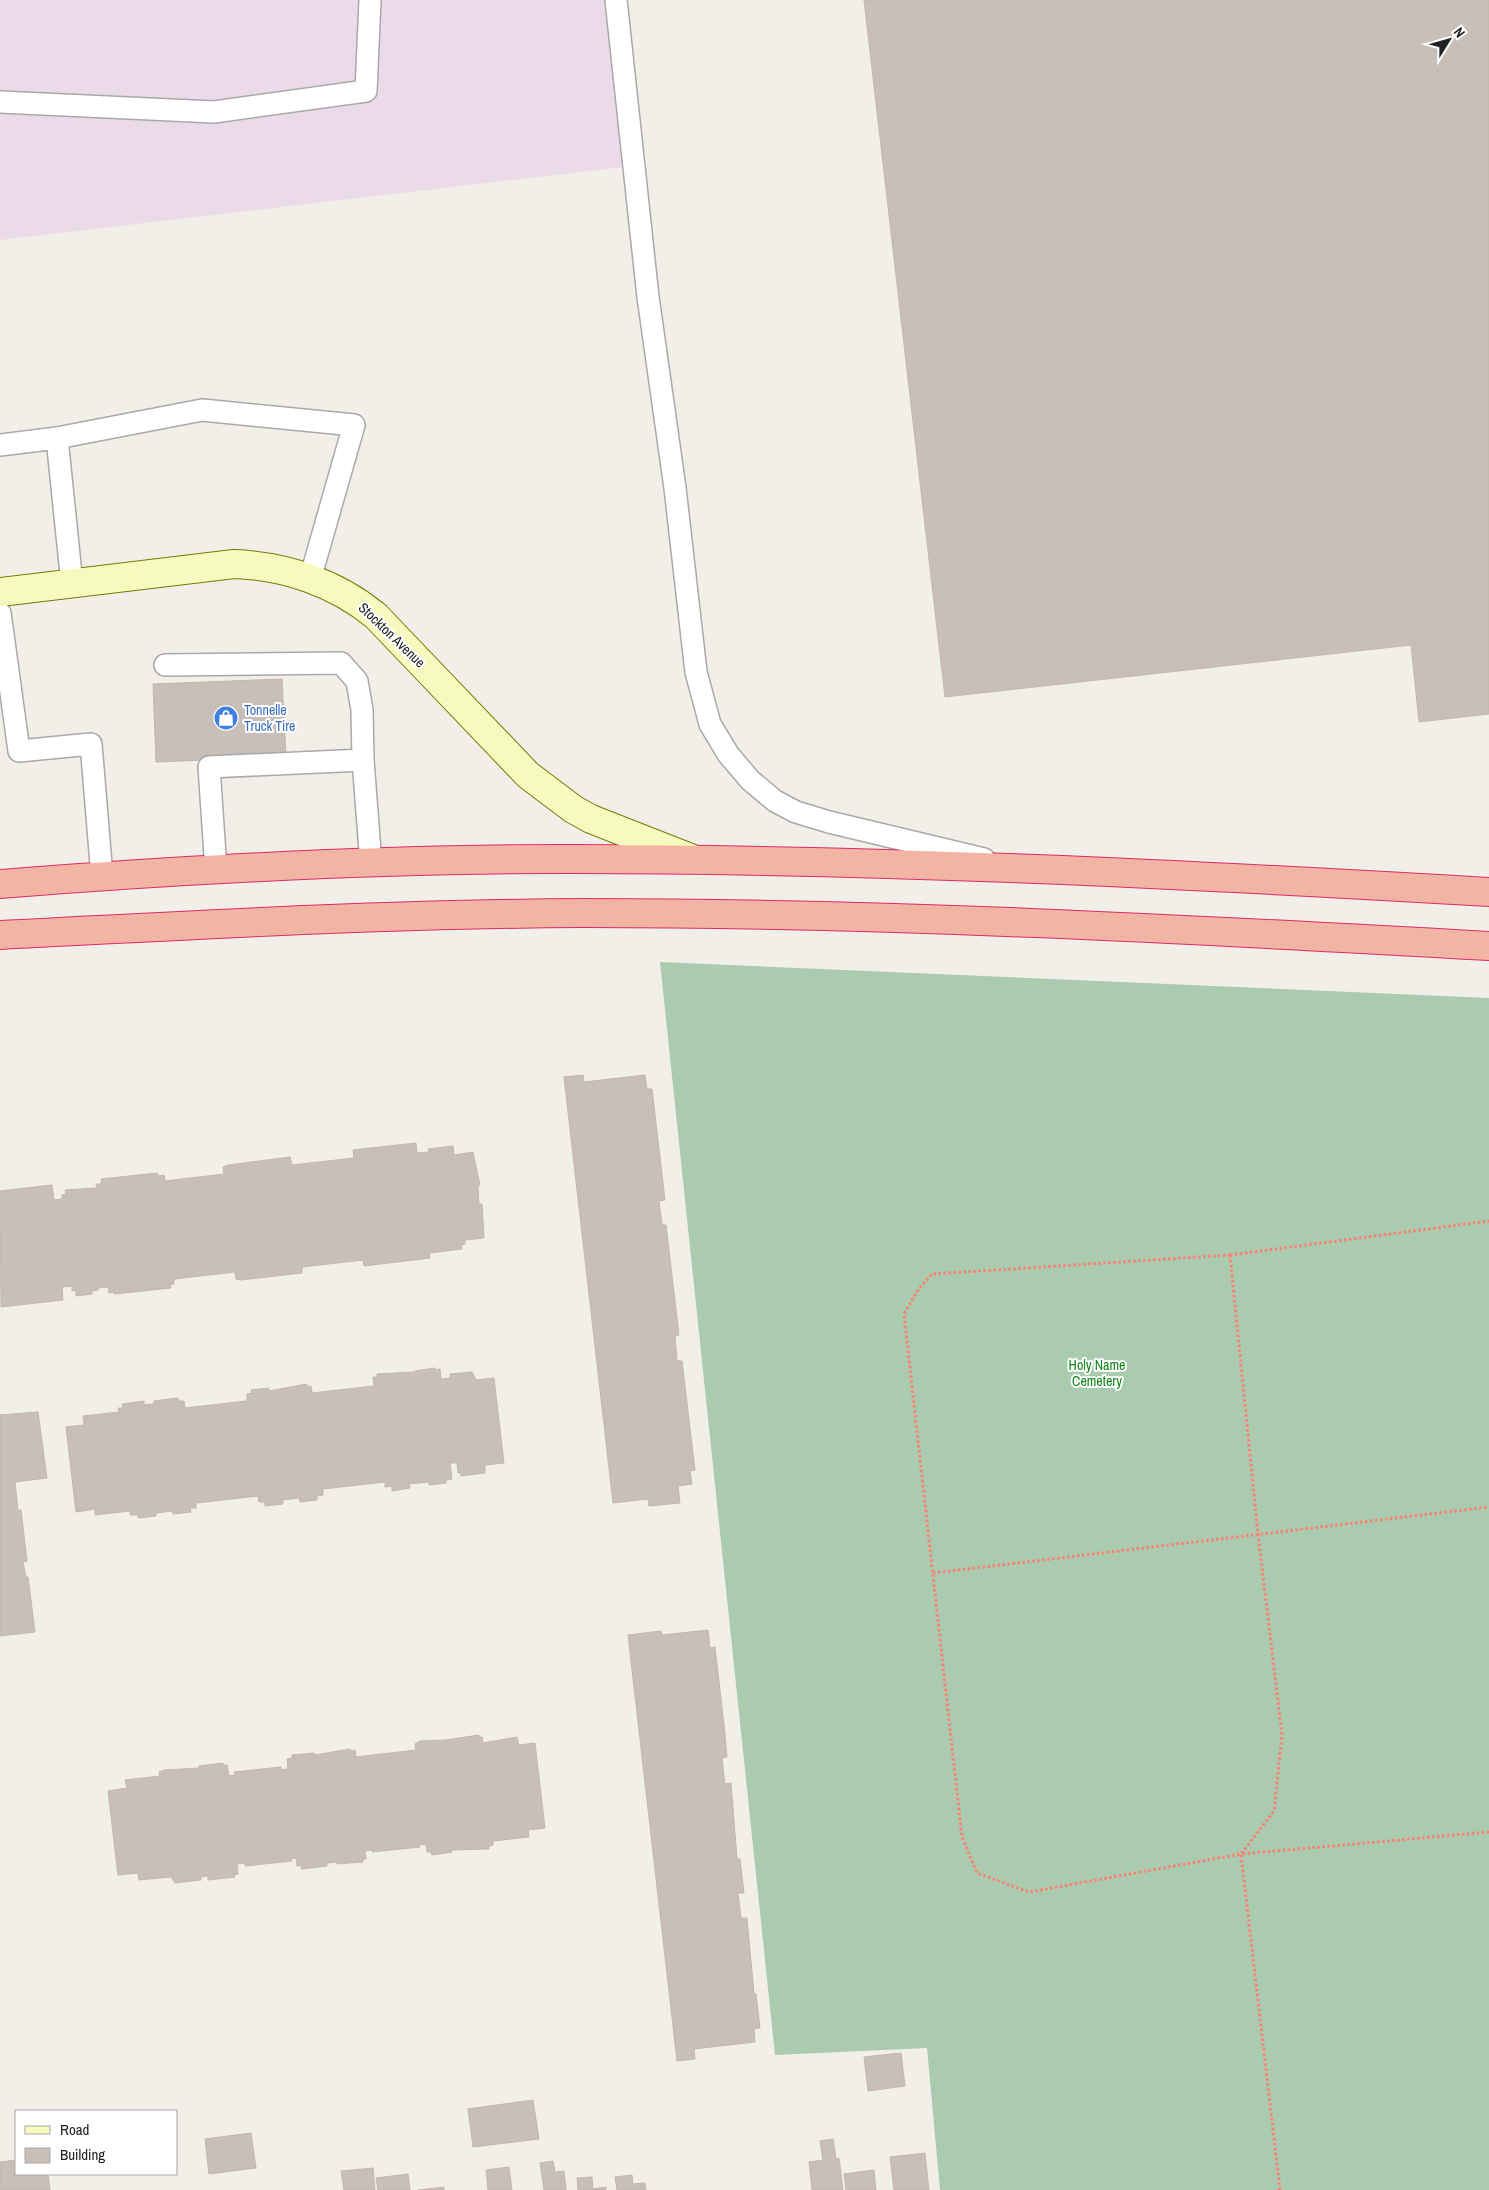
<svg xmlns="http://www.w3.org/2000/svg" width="1489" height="2190" font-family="'Archivo Narrow',sans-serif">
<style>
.industrial{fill:#ebdbe8}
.cemetery{fill:#aacbaf}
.building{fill:#c7bfb8;stroke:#c4b6ab}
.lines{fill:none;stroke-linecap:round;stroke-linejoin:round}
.service-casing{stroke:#a9a9a9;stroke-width:24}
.secondary-casing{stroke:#707d05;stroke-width:30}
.trunk-casing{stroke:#dc2a67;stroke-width:30}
.path{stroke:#fa8072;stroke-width:3;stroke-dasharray:2.5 2.5;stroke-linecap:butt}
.service{stroke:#fff;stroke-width:21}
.secondary{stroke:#f7fabf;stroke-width:28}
.trunk{stroke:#f2b4a3;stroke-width:28}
.labels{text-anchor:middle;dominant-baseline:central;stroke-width:4;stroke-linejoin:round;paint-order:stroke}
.street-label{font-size:14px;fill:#222;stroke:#fff}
.shop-label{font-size:14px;fill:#366cbe;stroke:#fff;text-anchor:start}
.park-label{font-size:14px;fill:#0c8416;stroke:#fff}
</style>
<rect width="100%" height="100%" fill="#f2efe9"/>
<path class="industrial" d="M 0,0 L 610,0 L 632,166 L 0,240 Z"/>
<path class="cemetery" d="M 660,962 L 1489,998 L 1489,2190 L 940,2190 L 927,2048 L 775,2055 Z"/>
<g class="building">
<path d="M 864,0 L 1489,0 L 1489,714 L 1419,722 L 1411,645 L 945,697 Z"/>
<path d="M 282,679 L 286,757 L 156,762 L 153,684 Z"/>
<path d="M 583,1075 L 584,1082 L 645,1075 L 647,1089 L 652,1089 L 665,1200 L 659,1201 L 662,1225 L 666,1225 L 679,1335 L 675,1336 L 677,1361 L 682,1361 L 695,1470 L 690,1471 L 692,1484 L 678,1486 L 680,1503 L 649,1506 L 648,1499 L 613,1503 L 564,1077 Z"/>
<path d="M 416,1143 L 417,1153 L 429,1152 L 428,1149 L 453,1146 L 454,1155 L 473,1152 L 480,1185 L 478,1186 L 479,1204 L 482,1204 L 484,1238 L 465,1240 L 465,1244 L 461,1245 L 462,1249 L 429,1253 L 430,1258 L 364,1266 L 363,1260 L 302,1267 L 302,1273 L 241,1280 L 236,1279 L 235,1272 L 174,1279 L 174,1284 L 170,1284 L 171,1288 L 114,1294 L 114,1292 L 109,1293 L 108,1287 L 98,1288 L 98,1290 L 92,1291 L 92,1294 L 76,1296 L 76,1290 L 72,1291 L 72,1286 L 62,1287 L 63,1300 L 1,1307 L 0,1191 L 52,1185 L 54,1200 L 62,1199 L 62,1195 L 66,1194 L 65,1190 L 97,1188 L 96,1184 L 101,1184 L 101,1179 L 157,1173 L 158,1176 L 164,1175 L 165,1181 L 224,1174 L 223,1167 L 228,1165 L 290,1157 L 292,1165 L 354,1158 L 353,1150 Z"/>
<path d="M 435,1368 L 435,1370 L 440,1369 L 441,1379 L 450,1378 L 450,1374 L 472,1372 L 476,1380 L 494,1378 L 504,1463 L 485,1465 L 485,1473 L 461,1476 L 461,1473 L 458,1473 L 457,1463 L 450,1463 L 452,1479 L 446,1480 L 446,1483 L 429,1485 L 429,1482 L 409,1484 L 410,1488 L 392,1491 L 392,1486 L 385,1487 L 385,1482 L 323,1489 L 323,1495 L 317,1496 L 317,1500 L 300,1502 L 299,1498 L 283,1500 L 283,1504 L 265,1506 L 265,1502 L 259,1502 L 258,1496 L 196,1503 L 196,1508 L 190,1508 L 191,1512 L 173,1514 L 172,1511 L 156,1513 L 156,1516 L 138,1518 L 138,1515 L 130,1515 L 130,1511 L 95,1515 L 95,1509 L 76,1512 L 66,1427 L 84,1425 L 83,1416 L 119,1412 L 118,1408 L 123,1408 L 122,1404 L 144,1401 L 144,1405 L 154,1404 L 154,1401 L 178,1398 L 179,1401 L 184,1401 L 185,1408 L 247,1401 L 247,1394 L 252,1393 L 251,1390 L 269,1388 L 269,1391 L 307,1384 L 307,1387 L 311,1386 L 312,1393 L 374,1386 L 373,1377 L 377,1377 L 377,1374 L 414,1372 L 415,1371 Z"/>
<path d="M 38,1412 L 47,1478 L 15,1482 L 18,1510 L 21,1510 L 27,1561 L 23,1562 L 26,1577 L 28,1577 L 35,1632 L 0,1636 L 0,1415 Z"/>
<path d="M 708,1630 L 710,1648 L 715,1647 L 724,1725 L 727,1757 L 722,1758 L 725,1784 L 731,1783 L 737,1859 L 740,1859 L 744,1893 L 738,1893 L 741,1918 L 747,1918 L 754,1994 L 756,1994 L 760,2028 L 754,2029 L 755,2042 L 694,2049 L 695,2059 L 677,2061 L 628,1635 L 661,1631 L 662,1635 Z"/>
<path d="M 479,1735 L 479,1737 L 482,1737 L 483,1743 L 517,1737 L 519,1745 L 535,1743 L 545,1828 L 528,1830 L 529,1837 L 493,1841 L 493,1845 L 489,1846 L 489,1849 L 451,1850 L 452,1852 L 432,1855 L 431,1852 L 427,1852 L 426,1844 L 419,1845 L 420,1847 L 372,1852 L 372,1850 L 365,1851 L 366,1859 L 363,1859 L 363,1862 L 337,1864 L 337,1862 L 327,1863 L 327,1866 L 301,1869 L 302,1866 L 297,1866 L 296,1858 L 291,1859 L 292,1861 L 245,1866 L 245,1863 L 237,1864 L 238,1874 L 234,1875 L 235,1877 L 208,1880 L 208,1876 L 201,1877 L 201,1880 L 175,1883 L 171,1877 L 139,1880 L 138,1873 L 118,1875 L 108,1791 L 127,1788 L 125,1780 L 160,1776 L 159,1772 L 164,1770 L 199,1768 L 199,1766 L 223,1763 L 223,1765 L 227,1765 L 229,1776 L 235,1775 L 234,1772 L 281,1767 L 281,1770 L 288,1769 L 287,1759 L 292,1758 L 292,1755 L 314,1753 L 315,1755 L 350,1749 L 350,1751 L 355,1750 L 356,1757 L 416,1750 L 415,1744 L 420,1741 L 446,1740 Z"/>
<path d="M 901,2053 L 905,2086 L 868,2091 L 864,2057 Z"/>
<path d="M 533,2100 L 539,2139 L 473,2147 L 468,2109 Z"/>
<path d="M 251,2133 L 256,2168 L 209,2174 L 205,2139 Z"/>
<path d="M 833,2139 L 836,2159 L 839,2158 L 843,2190 L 812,2190 L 809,2162 L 823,2160 L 820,2141 Z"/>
<path d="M 925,2153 L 929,2190 L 894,2190 L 890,2157 Z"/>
<path d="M 16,2160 L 16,2174 L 48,2174 L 50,2190 L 0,2190 L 0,2162 Z"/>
<path d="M 553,2161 L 555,2172 L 564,2171 L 566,2190 L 544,2190 L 540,2163 Z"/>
<path d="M 509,2167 L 512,2190 L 488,2190 L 486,2170 Z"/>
<path d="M 373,2168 L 375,2190 L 344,2190 L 341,2171 Z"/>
<path d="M 874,2170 L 876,2190 L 846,2190 L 844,2174 Z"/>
<path d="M 408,2174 L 410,2190 L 378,2190 L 376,2178 Z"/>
<path d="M 632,2175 L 633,2184 L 645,2183 L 646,2190 L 617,2190 L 615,2177 Z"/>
<path d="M 592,2177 L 593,2189 L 606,2187 L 606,2190 L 578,2190 L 577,2178 Z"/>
<path d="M 444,2187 L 444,2190 L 418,2190 Z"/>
</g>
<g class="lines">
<defs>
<g id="service">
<path d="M 616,0 L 648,297 L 675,488 L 696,672 L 710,724 L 728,754 L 750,780 L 775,801 L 796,812 L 829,822 L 984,859"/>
<path d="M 0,102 L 214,112 L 366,91 L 370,0"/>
<path d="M 57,438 L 202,410 L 354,425 L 310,579"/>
<path d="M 0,445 L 57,438 L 72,584"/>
<path d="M 0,613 L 19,751 L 91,744 L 102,876"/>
<path d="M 165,665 L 341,663 L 357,681 L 362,710 L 363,760 L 209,767 L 216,870"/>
<path d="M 363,760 L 371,864"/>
</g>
<path id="secondary" d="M 0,592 L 234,564 C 286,566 336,583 376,616 L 528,775 L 573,809 L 591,819 L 693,859"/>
<g id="trunk">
<path d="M 0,884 C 189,869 379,859 569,859 C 876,859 1182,874 1489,892"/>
<path d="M 0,935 C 194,925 389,914 584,913 C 886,913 1187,929 1489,946"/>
</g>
</defs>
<use href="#service" class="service-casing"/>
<use href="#secondary" class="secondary-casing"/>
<use href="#trunk" class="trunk-casing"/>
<g class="path">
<path d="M 1230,1255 L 1258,1534 L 1282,1735 L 1274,1811 L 1241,1854 L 1029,1892 L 977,1873 L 962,1837 L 904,1314 L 918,1290 L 932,1274 Z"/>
<path d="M 1230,1255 L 1489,1221"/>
<path d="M 933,1573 L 1489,1507"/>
<path d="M 1280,2190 L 1241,1854 L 1489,1832"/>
</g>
<use href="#service" class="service"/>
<use href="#secondary" class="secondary"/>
<use href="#trunk" class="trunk"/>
</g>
<defs>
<symbol id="shop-disc" viewBox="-11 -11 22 22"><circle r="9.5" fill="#3f7fe0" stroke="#fff"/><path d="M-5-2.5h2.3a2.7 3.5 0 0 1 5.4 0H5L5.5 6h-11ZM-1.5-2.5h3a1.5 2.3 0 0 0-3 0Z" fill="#fff"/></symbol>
</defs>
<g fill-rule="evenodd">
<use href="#shop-disc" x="212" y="704" width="28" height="28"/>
</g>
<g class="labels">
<g class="street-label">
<text transform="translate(392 635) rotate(44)">Stockton Avenue</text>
</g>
<g class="shop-label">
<text x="244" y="710">Tonnelle<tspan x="244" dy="16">Truck Tire</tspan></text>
</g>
<g class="park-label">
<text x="1097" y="1365">Holy Name<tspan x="1097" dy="16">Cemetery</tspan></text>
</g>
</g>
<rect x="15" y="2110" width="162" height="65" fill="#ffffff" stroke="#a7a7a7"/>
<rect x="25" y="2126" width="25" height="8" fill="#f7fabf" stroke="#a7a7a7"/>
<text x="60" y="2135" font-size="15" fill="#222222">Road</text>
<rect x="25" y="2148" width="25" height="15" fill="#c7bfb8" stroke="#a7a7a7"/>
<text x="60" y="2160" font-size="15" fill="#222222">Building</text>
<g transform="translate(1449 40) rotate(53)" stroke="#ffffff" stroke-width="4" paint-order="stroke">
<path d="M0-4L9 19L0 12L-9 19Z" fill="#222222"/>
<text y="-8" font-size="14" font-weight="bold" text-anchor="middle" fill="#222222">N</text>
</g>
</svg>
